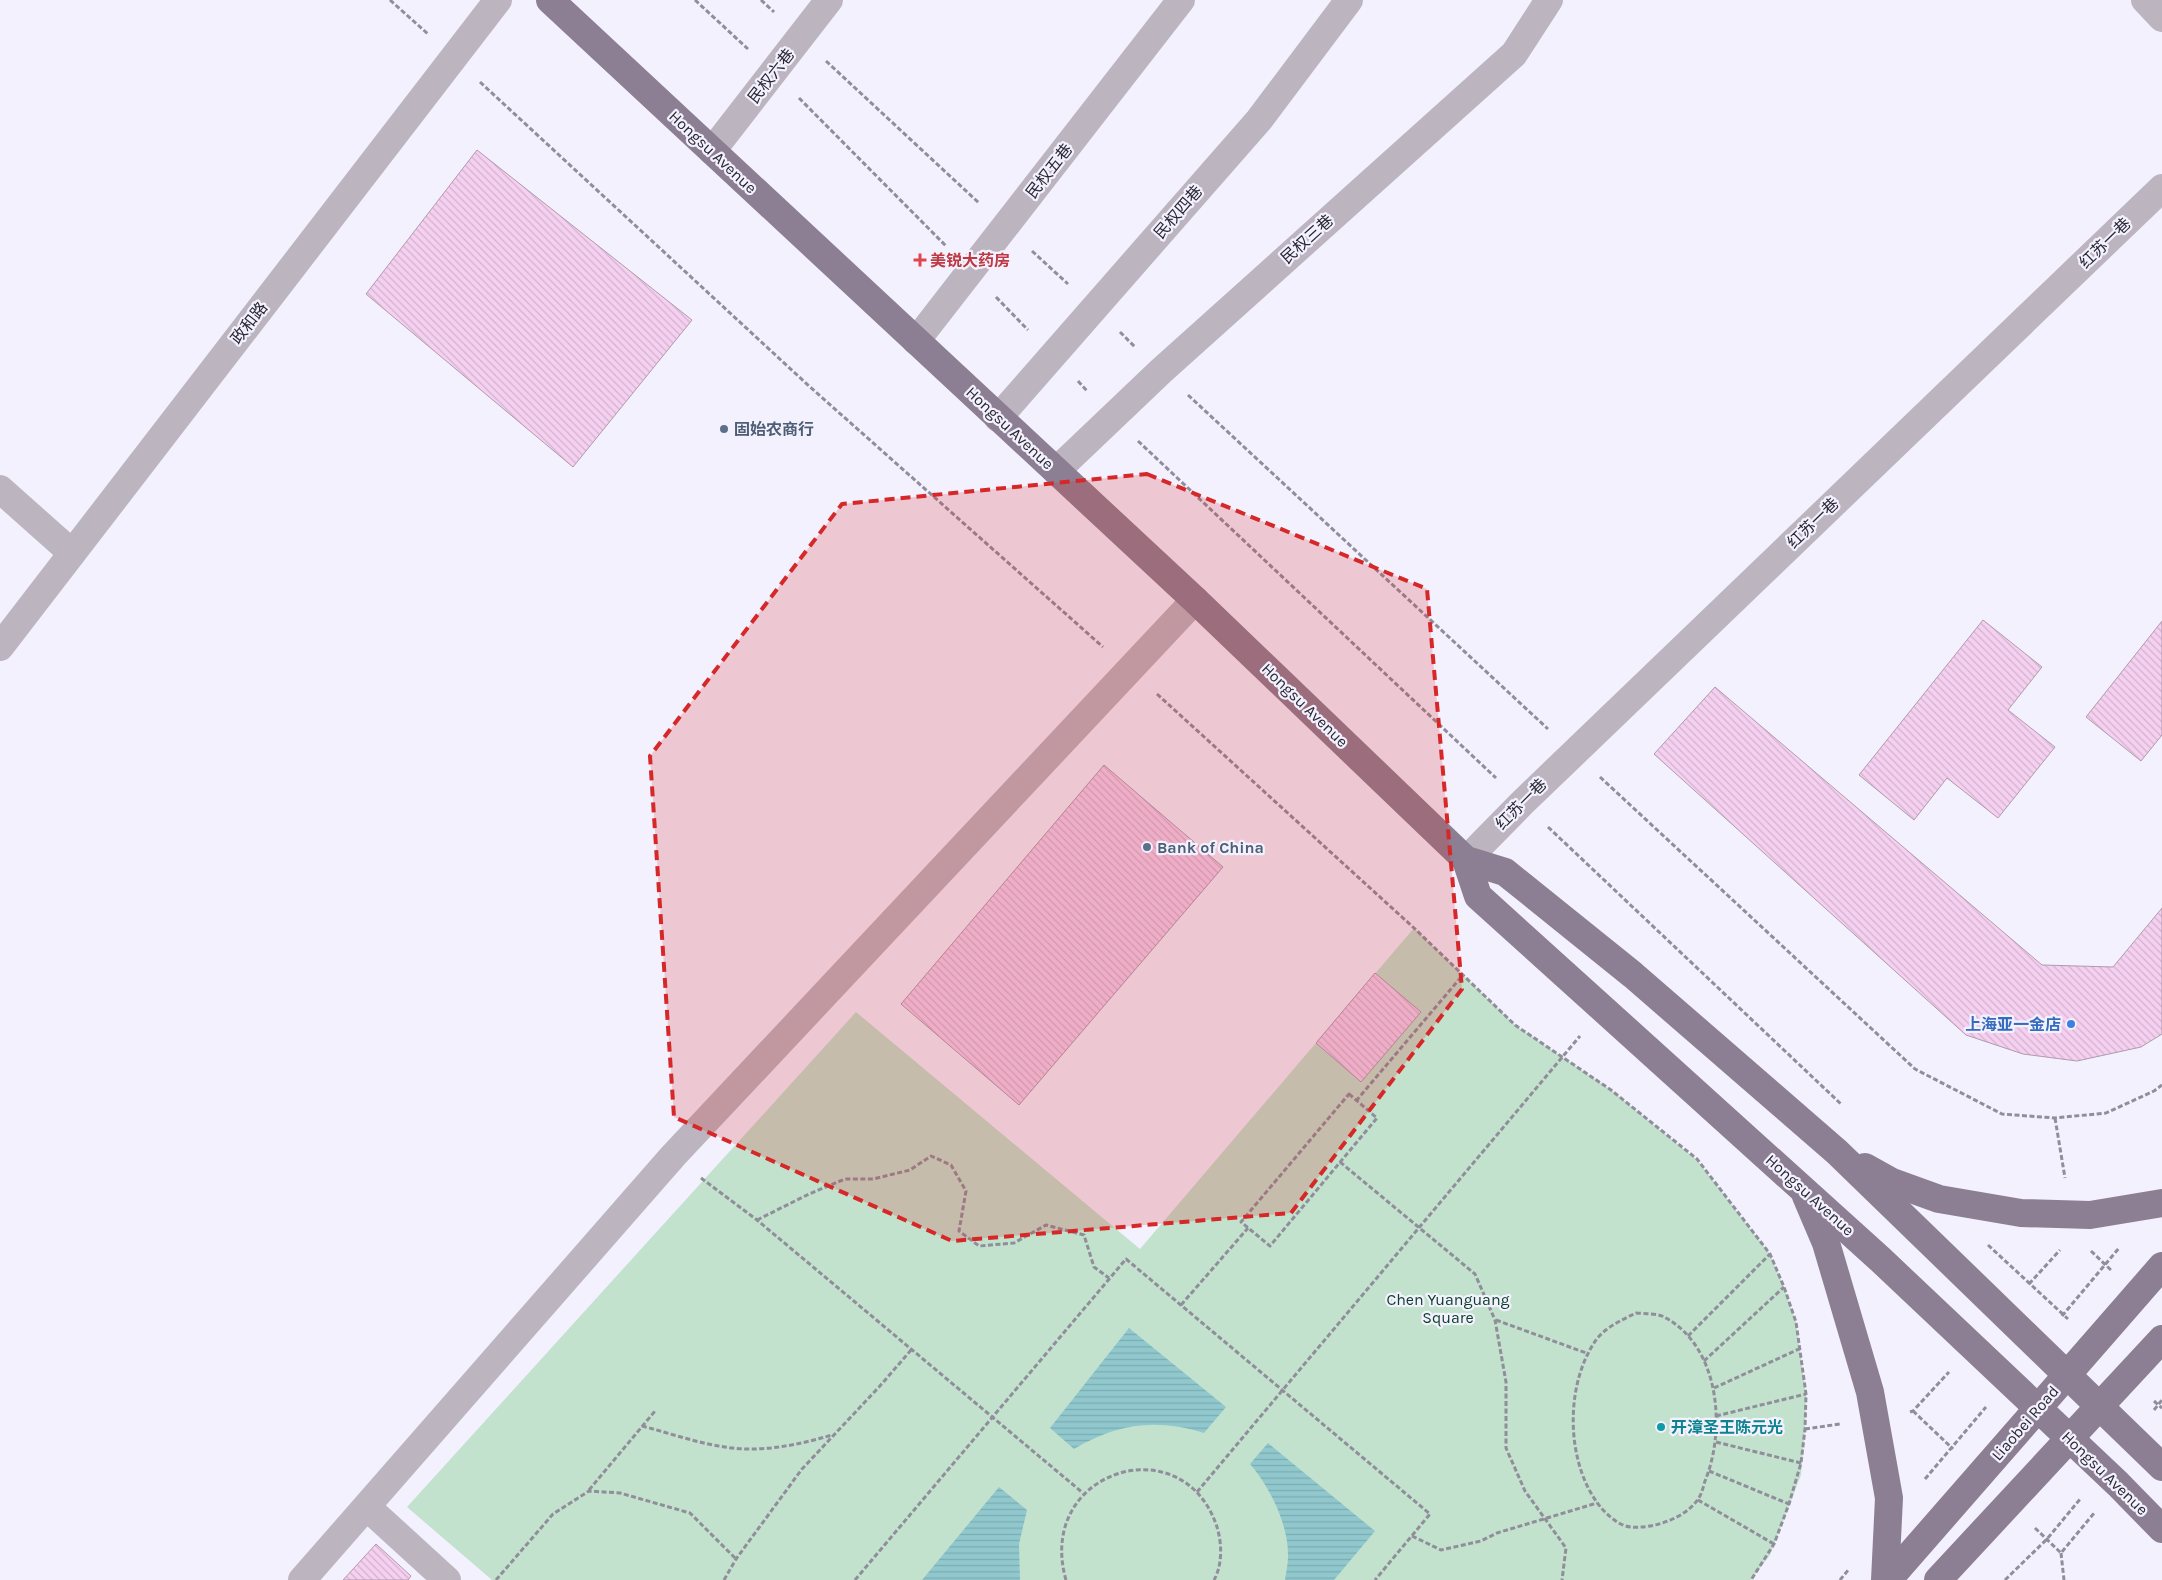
<svg xmlns="http://www.w3.org/2000/svg" width="2162" height="1580" font-family="Karla,'Noto Sans SC',sans-serif">
<style>
.park{fill:#c2e2cd}
.water{fill:url(#water-rules)}
.building{fill:url(#building-back-hatch);stroke:#b199ae}
.lines{fill:none;stroke-linecap:round;stroke-linejoin:round}
.path{stroke:#908e9a;stroke-width:3;stroke-dasharray:5 2.5;stroke-linecap:butt}
.minor{stroke:#bcb4bf;stroke-width:28}
.major{stroke:#8d7f93;stroke-width:28}
.marked{fill:#d62828;fill-opacity:0.2;stroke:#d62828;stroke-width:4;stroke-dasharray:10 6;stroke-linejoin:round}
.health-dot{fill:#e0444e;stroke:#f3f1fe;stroke-width:2}
.service-dot{fill:#5c6f8a;stroke:#f3f1fe;stroke-width:2}
.shop-dot{fill:#3f7fe0;stroke:#f3f1fe;stroke-width:2}
.culture-dot{fill:#0f9aa8;stroke:#f3f1fe;stroke-width:2}
.labels{text-anchor:middle;dominant-baseline:central;stroke-width:4.5;stroke-linejoin:round;paint-order:stroke}
.street-label{font-size:16px;fill:#292732;stroke:#f3f1fe}
.health-label{font-size:16px;font-weight:bold;fill:#be3a42;stroke:#f3f1fe;text-anchor:start}
.service-label{font-size:16px;font-weight:bold;fill:#4e5e75;stroke:#f3f1fe;text-anchor:start}
.shop-label{font-size:16px;font-weight:bold;fill:#366cbe;stroke:#f3f1fe;text-anchor:end}
.park-label{font-size:16px;fill:#093f26;stroke:#f3f1fe}
.culture-label{font-size:16px;font-weight:bold;fill:#0d838f;stroke:#f3f1fe;text-anchor:start}
</style>
<defs>
<pattern id="water-rules" width="6" height="5" patternUnits="userSpaceOnUse" patternTransform="scale(1.25)"><rect width="6" height="5" fill="#90c8ce"/><path d="M0 2.5h6" fill="none" stroke="#7cacb1"/></pattern>
<pattern id="building-back-hatch" width="6" height="6" patternUnits="userSpaceOnUse" patternTransform="scale(1.25)"><rect width="6" height="6" fill="#f5d0f0"/><path d="M-1 5l2 2M0 0l6 6M5-1l2 2" fill="none" stroke="#d2b3ce"/></pattern>
</defs>
<rect width="100%" height="100%" fill="#f3f1fe"/>
<path class="park" d="M 1414,928 L 1515,1025 L 1611,1090 L 1697,1160 L 1770,1254 L 1784,1287 L 1796,1322 L 1806,1394 L 1805,1429 L 1801,1475 L 1770,1555 L 1751,1580 L 492,1580 L 407,1507 L 856,1012 L 1140,1249 Z"/>
<g class="water">
<path d="M 1129,1328 L 1226,1407 L 1204,1433 C 1155,1418 1117,1424 1074,1449 L 1050,1428 Z"/>
<path d="M 1268,1443 L 1375,1531 L 1334,1580 L 1285,1580 C 1286,1572 1288,1564 1288,1557 C 1289,1526 1270,1487 1250,1464 Z"/>
<path d="M 999,1487 L 1027,1510 L 1019,1544 L 1020,1580 L 922,1580 Z"/>
</g>
<g class="building">
<path d="M 477,150 L 692,320 L 573,467 L 366,294 Z"/>
<path d="M 1983,620 L 2042,667 L 2008,710 L 2055,747 L 1998,818 L 1947,778 L 1914,820 L 1859,775 Z"/>
<path d="M 2162,621 L 2162,735 L 2141,761 L 2086,717 Z"/>
<path d="M 1715,687 L 2042,965 L 2113,967 L 2162,908 L 2162,1034 L 2141,1047 L 2077,1061 L 2023,1054 L 1966,1035 L 1654,754 Z"/>
<path d="M 1104,765 L 1223,867 L 1019,1105 L 901,1004 Z"/>
<path d="M 1375,973 L 1421,1012 L 1361,1082 L 1316,1043 Z"/>
<path d="M 376,1544 L 411,1576 L 408,1580 L 343,1580 Z"/>
</g>
<g class="lines">
<g class="path">
<path d="M 390,0 L 428,34"/>
<path d="M 695,0 L 748,49"/>
<path d="M 761,0 L 774,12"/>
<path d="M 826,61 L 979,203"/>
<path d="M 480,82 L 809,386 L 1103,647"/>
<path d="M 799,98 L 946,246"/>
<path d="M 1032,251 L 1068,284"/>
<path d="M 996,297 L 1028,330"/>
<path d="M 1120,332 L 1135,347"/>
<path d="M 1078,381 L 1087,391"/>
<path d="M 1188,395 L 1548,729"/>
<path d="M 1138,441 L 1496,778"/>
<path d="M 1157,694 L 1414,928 L 1515,1025 L 1611,1090 L 1697,1159 L 1770,1254 L 1784,1287 L 1796,1322 L 1806,1394 L 1805,1429 L 1801,1463 L 1789,1504 L 1774,1544 L 1751,1580"/>
<path d="M 1600,777 L 1915,1069 L 2002,1114 L 2055,1118 L 2106,1113 L 2154,1091 L 2162,1085"/>
<path d="M 1548,827 L 1841,1104"/>
<path d="M 1349,1094 L 1377,1118 L 1270,1246 L 1241,1222 Z"/>
<path d="M 1356,1101 L 1462,976"/>
<path d="M 2055,1118 L 2065,1178"/>
<path d="M 1340,1162 L 1475,1274 L 1495,1320 L 1506,1382 L 1506,1448 L 1525,1491 L 1566,1548 L 1562,1580"/>
<path d="M 701,1178 L 757,1220 L 1083,1493"/>
<path d="M 757,1220 L 809,1194 L 845,1179 L 873,1179 L 910,1170 L 931,1156 L 951,1165 L 966,1191 L 959,1231 L 979,1246 L 1014,1243 L 1046,1225 L 1084,1235 L 1094,1267 L 1109,1278"/>
<path d="M 1988,1245 L 2068,1319"/>
<path d="M 2091,1251 L 2112,1271"/>
<path d="M 2029,1284 L 2060,1250"/>
<path d="M 1181,1305 L 1248,1228"/>
<path d="M 1636,1313 C 1645,1314 1659,1313 1666,1318 C 1720,1348 1726,1430 1705,1481 C 1703,1487 1702,1494 1698,1499 C 1686,1518 1653,1529 1631,1527 C 1620,1526 1611,1518 1603,1510 C 1566,1468 1564,1389 1594,1343 C 1603,1328 1622,1320 1636,1313 Z"/>
<path d="M 2062,1316 L 2119,1248"/>
<path d="M 1496,1320 L 1589,1354"/>
<path d="M 1688,1336 L 1770,1254"/>
<path d="M 1704,1361 L 1784,1287"/>
<path d="M 1714,1388 L 1799,1349"/>
<path d="M 2154,1401 L 2162,1408"/>
<path d="M 2154,1410 L 2162,1400"/>
<path d="M 1913,1411 L 1953,1449"/>
<path d="M 1910,1412 L 1913,1411 L 1949,1372"/>
<path d="M 1716,1416 L 1806,1394"/>
<path d="M 642,1426 C 669,1433 697,1443 725,1447 C 760,1453 798,1445 832,1435"/>
<path d="M 1805,1429 L 1840,1424"/>
<path d="M 1716,1442 L 1801,1463"/>
<path d="M 1709,1471 L 1789,1504"/>
<path d="M 1925,1479 L 1986,1407"/>
<path d="M 589,1490 L 655,1411"/>
<path d="M 1197,1492 L 1580,1036"/>
<path d="M 1698,1500 L 1774,1544"/>
<path d="M 2035,1528 L 2061,1553 L 2095,1512"/>
<path d="M 1412,1536 L 1441,1550 L 1481,1541 L 1497,1533 L 1597,1503"/>
<path d="M 2061,1553 L 2064,1580"/>
<path d="M 496,1580 L 553,1514 L 589,1491 L 620,1493 L 690,1513 L 736,1559"/>
<path d="M 724,1580 L 736,1559 L 802,1469 L 879,1387 L 912,1349"/>
<path d="M 855,1580 L 1126,1259 L 1430,1514 L 1375,1580"/>
<path d="M 1066,1580 C 1035,1472 1180,1425 1216,1524 C 1222,1541 1223,1564 1214,1580"/>
<path d="M 1840,1580 L 1849,1569"/>
<path d="M 2005,1580 L 2047,1539 L 2081,1498"/>
</g>
<g class="minor">
<path d="M 2145,0 L 2162,18"/>
<path d="M 712,151 L 829,0"/>
<path d="M 916,341 L 1181,0"/>
<path d="M 998,418 L 1259,120 L 1349,0"/>
<path d="M 1056,471 L 1161,371 L 1514,54 L 1549,0"/>
<path d="M 0,489 L 72,553"/>
<path d="M 0,647 L 498,0"/>
<path d="M 1466,860 L 1522,803 L 2162,188"/>
<path d="M 367,1507 L 447,1580"/>
<path d="M 302,1580 L 673,1156 L 1195,600"/>
</g>
<g class="major">
<path d="M 550,0 L 1195,600 L 1466,860 L 1505,872 L 1633,975 L 1837,1152 L 2162,1467"/>
<path d="M 1466,860 L 1478,896 L 1881,1260 L 2118,1484 L 2162,1529"/>
<path d="M 1865,1167 L 1892,1182 L 1939,1199 L 2021,1213 L 2090,1215 L 2162,1203"/>
<path d="M 1806,1196 L 1826,1243 L 1870,1392 L 1889,1498 L 1885,1580"/>
<path d="M 1888,1580 L 2162,1266"/>
<path d="M 1938,1580 L 2162,1339"/>
</g>
</g>
<path class="marked" d="M 1147,474 L 1427,589 L 1462,989 L 1291,1213 L 952,1241 L 674,1117 L 650,756 L 842,504 Z"/>
<path class="health-dot" d="M917.5 252.5h5v5h5v5h-5v5h-5v-5h-5v-5h5z"/>
<g class="service-dot">
<circle cx="724" cy="429" r="5"/>
<circle cx="1147" cy="847" r="5"/>
</g>
<circle class="shop-dot" cx="2071" cy="1024" r="5"/>
<circle class="culture-dot" cx="1661" cy="1427" r="5"/>
<g class="labels">
<g class="street-label">
<text transform="translate(771 76) rotate(-52)">民权六巷</text>
<text transform="translate(713 152) rotate(43)">Hongsu Avenue</text>
<text transform="translate(1049 171) rotate(-52)">民权五巷</text>
<text transform="translate(1178 212) rotate(-49)">民权四巷</text>
<text transform="translate(1307 239) rotate(-42)">民权三巷</text>
<text transform="translate(2105 243) rotate(-44)">红苏一巷</text>
<text transform="translate(249 323) rotate(-52)">政和路</text>
<text transform="translate(1010 428) rotate(43)">Hongsu Avenue</text>
<text transform="translate(1813 523) rotate(-44)">红苏一巷</text>
<text transform="translate(1305 705) rotate(44)">Hongsu Avenue</text>
<text transform="translate(1521 804) rotate(-45)">红苏一巷</text>
<text transform="translate(1810 1195) rotate(42)">Hongsu Avenue</text>
<text transform="translate(2025 1423) rotate(-49)">Liaobei Road</text>
<text transform="translate(2105 1473) rotate(44)">Hongsu Avenue</text>
</g>
<g class="health-label">
<text x="930" y="260">美锐大药房</text>
</g>
<g class="service-label">
<text x="734" y="429">固始农商行</text>
<text x="1157" y="847">Bank of China</text>
</g>
<g class="shop-label">
<text x="2061" y="1024">上海亚一金店</text>
</g>
<g class="park-label">
<text x="1448" y="1299">Chen Yuanguang<tspan x="1448" dy="18">Square</tspan></text>
</g>
<g class="culture-label">
<text x="1671" y="1427">开漳圣王陈元光</text>
</g>
</g>
</svg>
